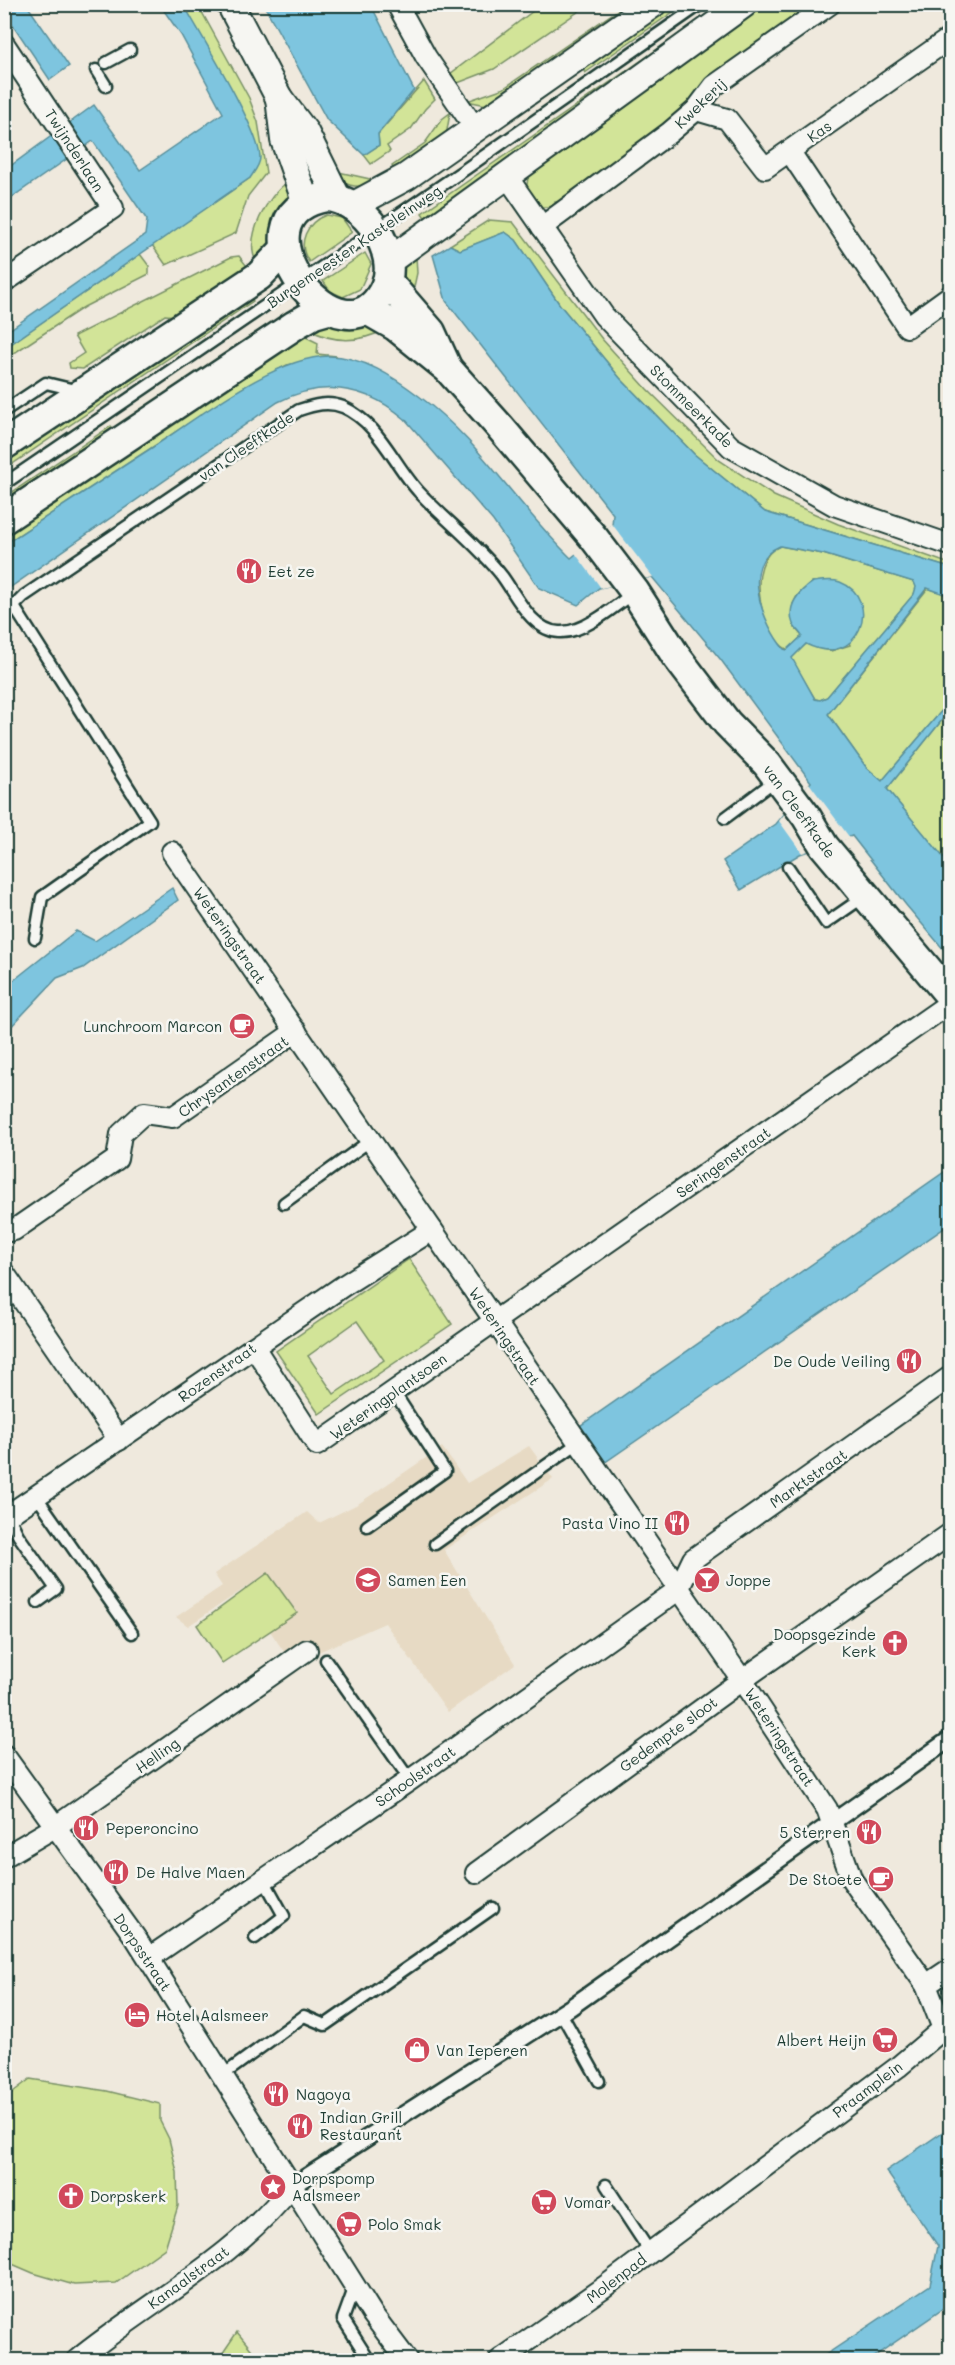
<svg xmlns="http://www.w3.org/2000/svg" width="955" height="2365" font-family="Mali,sans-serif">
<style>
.built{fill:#e7dac4}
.green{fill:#d2e498;stroke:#789066;stroke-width:1.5;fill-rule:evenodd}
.water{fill:#7ec5df;stroke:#588f9b;stroke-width:1.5;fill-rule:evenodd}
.pier{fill:#efe9dd}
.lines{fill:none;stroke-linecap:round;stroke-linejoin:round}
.service-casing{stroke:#1f3d34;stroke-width:15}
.pedestrian-casing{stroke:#1f3d34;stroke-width:20}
.minor-casing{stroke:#1f3d34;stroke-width:24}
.tertiary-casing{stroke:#1f3d34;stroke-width:30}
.secondary-casing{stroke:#1f3d34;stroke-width:33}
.service{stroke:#f6f6f2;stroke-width:10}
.pedestrian{stroke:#f6f6f2;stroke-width:15}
.minor{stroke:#f6f6f2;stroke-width:20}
.tertiary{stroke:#f6f6f2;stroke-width:26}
.secondary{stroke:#f6f6f2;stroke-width:28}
.labels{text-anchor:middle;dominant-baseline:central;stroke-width:5;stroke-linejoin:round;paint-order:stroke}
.street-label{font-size:15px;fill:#1f3d34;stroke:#f6f6f2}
.poi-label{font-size:15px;fill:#1f3d34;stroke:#f6f6f2;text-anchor:start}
</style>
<rect width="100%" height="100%" fill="#efe9dd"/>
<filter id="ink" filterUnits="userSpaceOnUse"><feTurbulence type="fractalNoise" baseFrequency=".0167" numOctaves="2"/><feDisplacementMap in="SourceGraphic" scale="12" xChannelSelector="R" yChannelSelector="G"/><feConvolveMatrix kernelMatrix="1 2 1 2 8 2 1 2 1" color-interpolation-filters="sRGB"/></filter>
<g filter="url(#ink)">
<path class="built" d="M 529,1446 L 553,1479 L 444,1550 L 515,1664 L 448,1712 L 385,1623 L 316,1653 L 295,1668 L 270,1631 L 297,1612 L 268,1573 L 188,1626 L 176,1617 L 222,1586 L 214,1574 L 307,1512 L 319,1523 L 358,1504 L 442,1447 L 467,1483 Z"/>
<g class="green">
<path d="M 184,5 L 198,5 L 249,98 L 258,122 L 266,173 L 248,196 L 236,233 L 166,265 L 152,245 L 250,178 L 246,118 Z"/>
<path d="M 541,5 L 588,5 L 494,69 L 455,84 L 450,74 Z"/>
<path d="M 625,5 L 642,5 L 491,106 L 467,101 L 504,88 Z"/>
<path d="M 662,5 L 683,5 L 585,73 L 580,64 Z"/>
<path d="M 721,5 L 734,5 L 428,222 L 422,213 Z"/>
<path d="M 754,5 L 813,5 L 719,71 L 673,120 L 561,201 L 555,202 L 557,207 L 538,207 L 526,193 L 529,169 Z"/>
<path d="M 424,81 L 435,99 L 425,109 L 411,129 L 387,146 L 390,151 L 371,164 L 364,155 L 379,145 L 378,134 Z"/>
<path d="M 450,113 L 446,136 L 395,174 L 392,166 L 425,143 L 442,119 Z"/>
<path d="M 334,171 L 370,179 L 373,183 C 357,190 342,186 334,171 Z"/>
<path d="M 290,180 C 293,207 274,225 270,251 L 256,262 C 244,236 267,196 290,180 Z"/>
<path d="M 326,215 L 342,218 L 352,232 L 309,262 C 296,243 307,222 326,215 Z"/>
<path d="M 489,220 L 513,222 L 602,339 L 647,389 L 719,460 L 774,496 L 838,524 L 950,564 L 950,568 L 765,512 L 694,454 L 620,378 L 560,305 L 516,240 L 505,232 L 460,250 L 450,245 Z"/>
<path d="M 365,253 L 371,264 L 360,289 L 343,297 L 330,291 L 323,281 Z"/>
<path d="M 140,254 L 149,266 L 149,274 L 84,307 L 5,359 L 5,348 Z"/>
<path d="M 239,256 L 250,270 L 188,317 L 165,315 L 83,369 L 70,368 L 69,363 L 84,353 L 74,336 L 231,257 Z"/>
<path d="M 416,256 L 417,273 L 412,296 L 400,276 L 403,263 Z"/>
<path d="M 249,294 L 253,301 L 5,469 L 5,454 Z"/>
<path d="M 360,322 L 384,330 C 357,344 332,343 306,328 L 311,323 Z"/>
<path d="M 298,333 L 318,343 L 317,354 L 337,356 L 287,365 L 241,389 L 5,544 L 5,526 Z"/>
<path d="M 111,426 L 119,437 L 5,513 L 5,497 Z"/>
<path d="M 780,546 L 823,554 L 914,582 L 917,587 L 914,594 L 827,697 L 820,700 L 815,699 L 791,658 L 806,644 L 831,651 L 850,645 L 826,581 L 812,582 L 797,596 L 793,604 L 795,628 L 802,636 L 788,650 C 761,637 743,560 780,546 Z"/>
<path d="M 928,588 L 950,596 L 950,701 L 882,781 L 866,767 L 828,714 Z"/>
<path d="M 950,710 L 950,851 L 944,859 L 887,789 Z"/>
<path d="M 409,1259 L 452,1324 L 319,1414 L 276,1351 ZM 357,1321 L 384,1360 L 334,1394 L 308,1356 Z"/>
<path d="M 268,1573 L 297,1613 L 222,1663 L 197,1625 Z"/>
<path d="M 30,2079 L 107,2091 L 160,2104 L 160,2121 L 169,2139 L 177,2172 L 178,2206 L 165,2248 L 116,2283 L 74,2285 L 33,2273 L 5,2261 L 5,2098 Z"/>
<path d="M 237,2332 L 260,2360 L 218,2360 Z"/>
</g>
<g class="water">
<path d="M 4,5 L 27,5 L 69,66 L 50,80 L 5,13 Z"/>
<path d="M 160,5 L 184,5 C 200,34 260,130 260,158 C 260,165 254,172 250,178 L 5,348 L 5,333 L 145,235 L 147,220 L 93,141 L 5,202 L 5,170 L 94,105 L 140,170 L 223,113 L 181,35 Z"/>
<path d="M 264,5 L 371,5 L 414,90 L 378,134 L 379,145 L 364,155 L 327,120 Z"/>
<path d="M 505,232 L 516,240 L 560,305 L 620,378 L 694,454 L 765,512 L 950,568 L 950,596 L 927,588 L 828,714 L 866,767 L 882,781 L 950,701 L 950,710 L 887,789 L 944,858 L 950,851 L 950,957 L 906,905 L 852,836 L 800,854 L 741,890 L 723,861 L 776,824 L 811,782 L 721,660 L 652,577 L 599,588 L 578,605 L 539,588 L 493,521 L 405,419 C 366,386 324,379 278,402 L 5,591 L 5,544 C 54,512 103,479 153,447 C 199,417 274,357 329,356 C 362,356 394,377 419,396 C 479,440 518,507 571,558 L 612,525 L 613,514 L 446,301 L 433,255 L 450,245 L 460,250 ZM 780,546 L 823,554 L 914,582 L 916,587 L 914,594 L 827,697 L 820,700 L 815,699 L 792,658 L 806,644 C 859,671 884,599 840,582 C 832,579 821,581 813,582 C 799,591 786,606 793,624 C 795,629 800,632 802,636 L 787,650 L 784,649 C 764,626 738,563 780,546 Z"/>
<path d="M 172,888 L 178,900 L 83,968 L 57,978 L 5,1033 L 5,987 L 76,931 L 95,941 Z"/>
<path d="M 950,1168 L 950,1224 L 604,1463 L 577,1428 Z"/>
<path d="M 950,2127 L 950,2304 L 869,2360 L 818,2360 L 930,2285 L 938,2246 L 886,2171 Z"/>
</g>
<g class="pier">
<path d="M 612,524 L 653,577 L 601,588 L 575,553 Z"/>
<path d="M 809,783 L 850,838 L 802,853 L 779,821 Z"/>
</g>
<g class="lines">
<defs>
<g id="service">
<path d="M 106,63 L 130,50"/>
<path d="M 96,70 L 106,86"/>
<path d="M 4,411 L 46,383 L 79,391"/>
<path d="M 4,484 L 467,168 L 701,4"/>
<path d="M 13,605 L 150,821 L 42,897 L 35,938"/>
<path d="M 4,616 L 24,596 L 299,410 C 314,405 328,401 343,407 C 379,423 394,465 419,492 C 445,520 478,545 502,576 C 516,595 532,631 559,632 C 583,634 616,606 634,592"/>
<path d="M 725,818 L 777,779"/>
<path d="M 788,867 L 826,923 L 865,896"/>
<path d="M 284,1203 L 371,1140"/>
<path d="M 37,1497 L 132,1633"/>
<path d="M 8,1515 L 18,1535 L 56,1589 L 38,1602"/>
<path d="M 367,1526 L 445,1471 L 394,1392"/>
<path d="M 435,1544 L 578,1443"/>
<path d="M 326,1660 L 410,1780"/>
<path d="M 255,1938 L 284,1916 L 264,1880"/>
<path d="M 561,2013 L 599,2081"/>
<path d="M 223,2075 L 304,2016 L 325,2025 L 493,1908"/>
<path d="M 606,2185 L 650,2252"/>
<path d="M 355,2286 L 343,2319 L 369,2360"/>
</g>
<path id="pedestrian" d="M 292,2186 L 571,2007 L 950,1739"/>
<g id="minor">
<path d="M 397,4 L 426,57 L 475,128"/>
<path d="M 4,44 L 113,208 L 4,282"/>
<path d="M 696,110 L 727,119 L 765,168 L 950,38"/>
<path d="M 790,152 L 907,327 L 950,296"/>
<path d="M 506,175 L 604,316 L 731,447 L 834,505 L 950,545"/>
<path d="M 542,227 L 669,133 L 696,110 L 714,86 L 830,4"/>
<path d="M 172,852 L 742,1680 L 827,1809 L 852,1880 L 926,1985"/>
<path d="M 4,1232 L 14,1230 L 117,1159 L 121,1134 L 144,1113 L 173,1117 L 296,1031"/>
<path d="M 4,1273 L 119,1440"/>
<path d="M 254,1347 L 317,1445 L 950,1003"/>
<path d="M 4,1518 L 343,1286 L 432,1230"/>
<path d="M 4,1755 L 137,1940 L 373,2315 L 407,2360"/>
<path d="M 4,1857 L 55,1827 L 307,1650"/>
<path d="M 476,1873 L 742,1680 L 950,1534"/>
<path d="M 149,1958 L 410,1780 L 678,1590 L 693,1559 L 950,1377"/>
<path d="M 77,2360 C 147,2303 236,2258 292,2186"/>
<path d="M 500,2360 L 604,2287 L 898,2067 L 943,2029 L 926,1985 L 950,1969"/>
</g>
<g id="tertiary">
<path d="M 230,4 L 279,98 L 305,132 L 337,197"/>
<path d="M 279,98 L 284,140 L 306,203"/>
<path d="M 354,205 L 406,177 L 653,4"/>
<path d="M 389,261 L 744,4"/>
</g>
<g id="secondary">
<path d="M 326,197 C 363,198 401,252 385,287 C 344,377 221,216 326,197 Z"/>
<path d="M 387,281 L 431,332 L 446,365"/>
<path d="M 367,310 L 395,326 L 448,369 L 499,426 L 594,538 L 635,592 L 676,656 L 727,723 L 767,764 L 806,816 L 824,846 L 950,996"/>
<path d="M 4,445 L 259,276 L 285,249"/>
<path d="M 4,519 L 295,325 L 314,314 L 328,310"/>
</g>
</defs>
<use href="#service" class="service-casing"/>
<use href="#pedestrian" class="pedestrian-casing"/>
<use href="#minor" class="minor-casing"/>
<use href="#tertiary" class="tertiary-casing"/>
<use href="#secondary" class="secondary-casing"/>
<use href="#service" class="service"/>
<use href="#pedestrian" class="pedestrian"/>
<use href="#minor" class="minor"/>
<use href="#tertiary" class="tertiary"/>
<use href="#secondary" class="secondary"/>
</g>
</g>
<defs>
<symbol id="restaurant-disc" viewBox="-11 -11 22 22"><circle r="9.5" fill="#d1495b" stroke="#f6f6f2"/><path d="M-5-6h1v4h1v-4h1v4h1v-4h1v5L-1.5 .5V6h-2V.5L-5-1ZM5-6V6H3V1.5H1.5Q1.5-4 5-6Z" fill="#fff"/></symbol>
<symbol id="cafe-disc" viewBox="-11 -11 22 22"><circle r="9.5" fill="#d1495b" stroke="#f6f6f2"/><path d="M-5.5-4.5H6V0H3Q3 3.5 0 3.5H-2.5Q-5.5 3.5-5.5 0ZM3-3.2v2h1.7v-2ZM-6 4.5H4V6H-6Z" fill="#fff"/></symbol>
<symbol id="school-disc" viewBox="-11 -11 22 22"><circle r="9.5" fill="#d1495b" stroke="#f6f6f2"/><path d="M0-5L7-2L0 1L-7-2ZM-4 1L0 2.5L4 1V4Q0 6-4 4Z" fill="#fff"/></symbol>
<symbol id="bar-disc" viewBox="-11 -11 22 22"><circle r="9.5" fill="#d1495b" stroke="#f6f6f2"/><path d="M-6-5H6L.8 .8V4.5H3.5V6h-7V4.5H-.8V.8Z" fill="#fff"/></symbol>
<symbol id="church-disc" viewBox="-11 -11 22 22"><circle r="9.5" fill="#d1495b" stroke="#f6f6f2"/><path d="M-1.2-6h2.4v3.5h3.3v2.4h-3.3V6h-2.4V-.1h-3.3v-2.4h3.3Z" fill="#fff"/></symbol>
<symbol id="hotel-disc" viewBox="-11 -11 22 22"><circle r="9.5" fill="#d1495b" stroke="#f6f6f2"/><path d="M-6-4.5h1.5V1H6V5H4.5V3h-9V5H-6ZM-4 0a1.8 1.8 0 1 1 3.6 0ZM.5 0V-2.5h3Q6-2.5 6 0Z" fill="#fff"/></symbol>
<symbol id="supermarket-disc" viewBox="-11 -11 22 22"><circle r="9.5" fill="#d1495b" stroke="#f6f6f2"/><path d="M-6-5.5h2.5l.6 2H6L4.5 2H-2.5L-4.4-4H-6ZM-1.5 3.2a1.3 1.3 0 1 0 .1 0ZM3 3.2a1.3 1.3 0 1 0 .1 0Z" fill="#fff"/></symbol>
<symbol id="shop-disc" viewBox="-11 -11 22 22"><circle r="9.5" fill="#d1495b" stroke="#f6f6f2"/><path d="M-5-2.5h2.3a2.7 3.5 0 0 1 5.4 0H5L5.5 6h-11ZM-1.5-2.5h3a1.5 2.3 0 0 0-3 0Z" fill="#fff"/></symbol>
<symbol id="sight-disc" viewBox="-11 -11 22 22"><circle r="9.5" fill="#d1495b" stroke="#f6f6f2"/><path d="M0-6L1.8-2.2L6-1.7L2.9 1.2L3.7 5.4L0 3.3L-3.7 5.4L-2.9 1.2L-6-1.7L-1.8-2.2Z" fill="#fff"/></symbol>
</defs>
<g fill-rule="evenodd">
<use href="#restaurant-disc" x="234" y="556" width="30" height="30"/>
<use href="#cafe-disc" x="227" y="1011" width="30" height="30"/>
<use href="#restaurant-disc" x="894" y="1346" width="30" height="30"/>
<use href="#restaurant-disc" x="662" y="1508" width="30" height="30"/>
<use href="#school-disc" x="353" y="1565" width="30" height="30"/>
<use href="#bar-disc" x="692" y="1565" width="30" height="30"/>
<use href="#church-disc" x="880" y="1628" width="30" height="30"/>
<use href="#restaurant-disc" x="71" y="1813" width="30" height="30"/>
<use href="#restaurant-disc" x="854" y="1817" width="30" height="30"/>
<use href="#restaurant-disc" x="101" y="1857" width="30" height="30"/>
<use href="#cafe-disc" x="866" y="1864" width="30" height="30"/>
<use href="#hotel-disc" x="122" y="2000" width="30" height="30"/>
<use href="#supermarket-disc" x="870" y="2025" width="30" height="30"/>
<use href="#shop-disc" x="402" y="2035" width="30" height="30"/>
<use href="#restaurant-disc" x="261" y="2079" width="30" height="30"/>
<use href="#restaurant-disc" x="285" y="2111" width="30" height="30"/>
<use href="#sight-disc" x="258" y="2172" width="30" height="30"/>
<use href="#church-disc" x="56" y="2181" width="30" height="30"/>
<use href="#supermarket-disc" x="529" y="2187" width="30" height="30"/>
<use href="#supermarket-disc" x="334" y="2209" width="30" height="30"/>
</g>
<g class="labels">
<g class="street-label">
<text transform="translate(700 103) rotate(-44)">Kwekerij</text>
<text transform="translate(819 131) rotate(-35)">Kas</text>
<text transform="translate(75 150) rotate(57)">Twijnderlaan</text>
<text transform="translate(354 246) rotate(-34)">Burgemeester Kasteleinweg</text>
<text transform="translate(692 406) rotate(45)">Stommeerkade</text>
<text transform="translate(246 446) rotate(-34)">van Cleeffkade</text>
<text transform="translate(800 811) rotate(54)">van Cleeffkade</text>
<text transform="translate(230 935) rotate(55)">Weteringstraat</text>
<text transform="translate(233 1076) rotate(-35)">Chrysantenstraat</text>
<text transform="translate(723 1162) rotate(-35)">Seringenstraat</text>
<text transform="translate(505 1336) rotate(56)">Weteringstraat</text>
<text transform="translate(217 1372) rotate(-35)">Rozenstraat</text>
<text transform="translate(388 1396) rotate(-35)">Weteringplantsoen</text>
<text transform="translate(808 1478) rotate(-35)">Marktstraat</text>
<text transform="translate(668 1734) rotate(-36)">Gedempte sloot</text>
<text transform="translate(780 1737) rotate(57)">Weteringstraat</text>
<text transform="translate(157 1755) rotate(-35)">Helling</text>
<text transform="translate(415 1776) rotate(-35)">Schoolstraat</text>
<text transform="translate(143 1952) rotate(56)">Dorpsstraat</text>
<text transform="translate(867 2089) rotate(-37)">Praamplein</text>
<text transform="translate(188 2277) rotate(-36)">Kanaalstraat</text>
<text transform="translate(616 2278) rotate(-37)">Molenpad</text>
</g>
<g class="poi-label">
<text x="268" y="571">Eet ze</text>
<text x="222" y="1026" text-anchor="end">Lunchroom Marcon</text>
<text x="890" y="1361" text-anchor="end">De Oude Veiling</text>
<text x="658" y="1523" text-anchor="end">Pasta Vino II</text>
<text x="388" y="1580">Samen Een</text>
<text x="726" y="1580">Joppe</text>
<text x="876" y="1634" text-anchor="end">Doopsgezinde<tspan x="876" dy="17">Kerk</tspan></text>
<text x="106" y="1828">Peperoncino</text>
<text x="850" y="1832" text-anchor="end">5 Sterren</text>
<text x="136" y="1872">De Halve Maen</text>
<text x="862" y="1879" text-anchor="end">De Stoete</text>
<text x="156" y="2015">Hotel Aalsmeer</text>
<text x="866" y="2040" text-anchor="end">Albert Heijn</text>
<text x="436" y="2050">Van Ieperen</text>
<text x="296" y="2094">Nagoya</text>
<text x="320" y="2117">Indian Grill<tspan x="320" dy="17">Restaurant</tspan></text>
<text x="292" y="2178">Dorpspomp<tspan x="292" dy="17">Aalsmeer</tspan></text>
<text x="90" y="2196">Dorpskerk</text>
<text x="564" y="2202">Vomar</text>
<text x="368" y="2224">Polo Smak</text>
</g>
</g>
<rect width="955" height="2365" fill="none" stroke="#f6f6f2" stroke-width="24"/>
<rect x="12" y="12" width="931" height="2341" fill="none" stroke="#1f3d34" stroke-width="2" filter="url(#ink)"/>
</svg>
